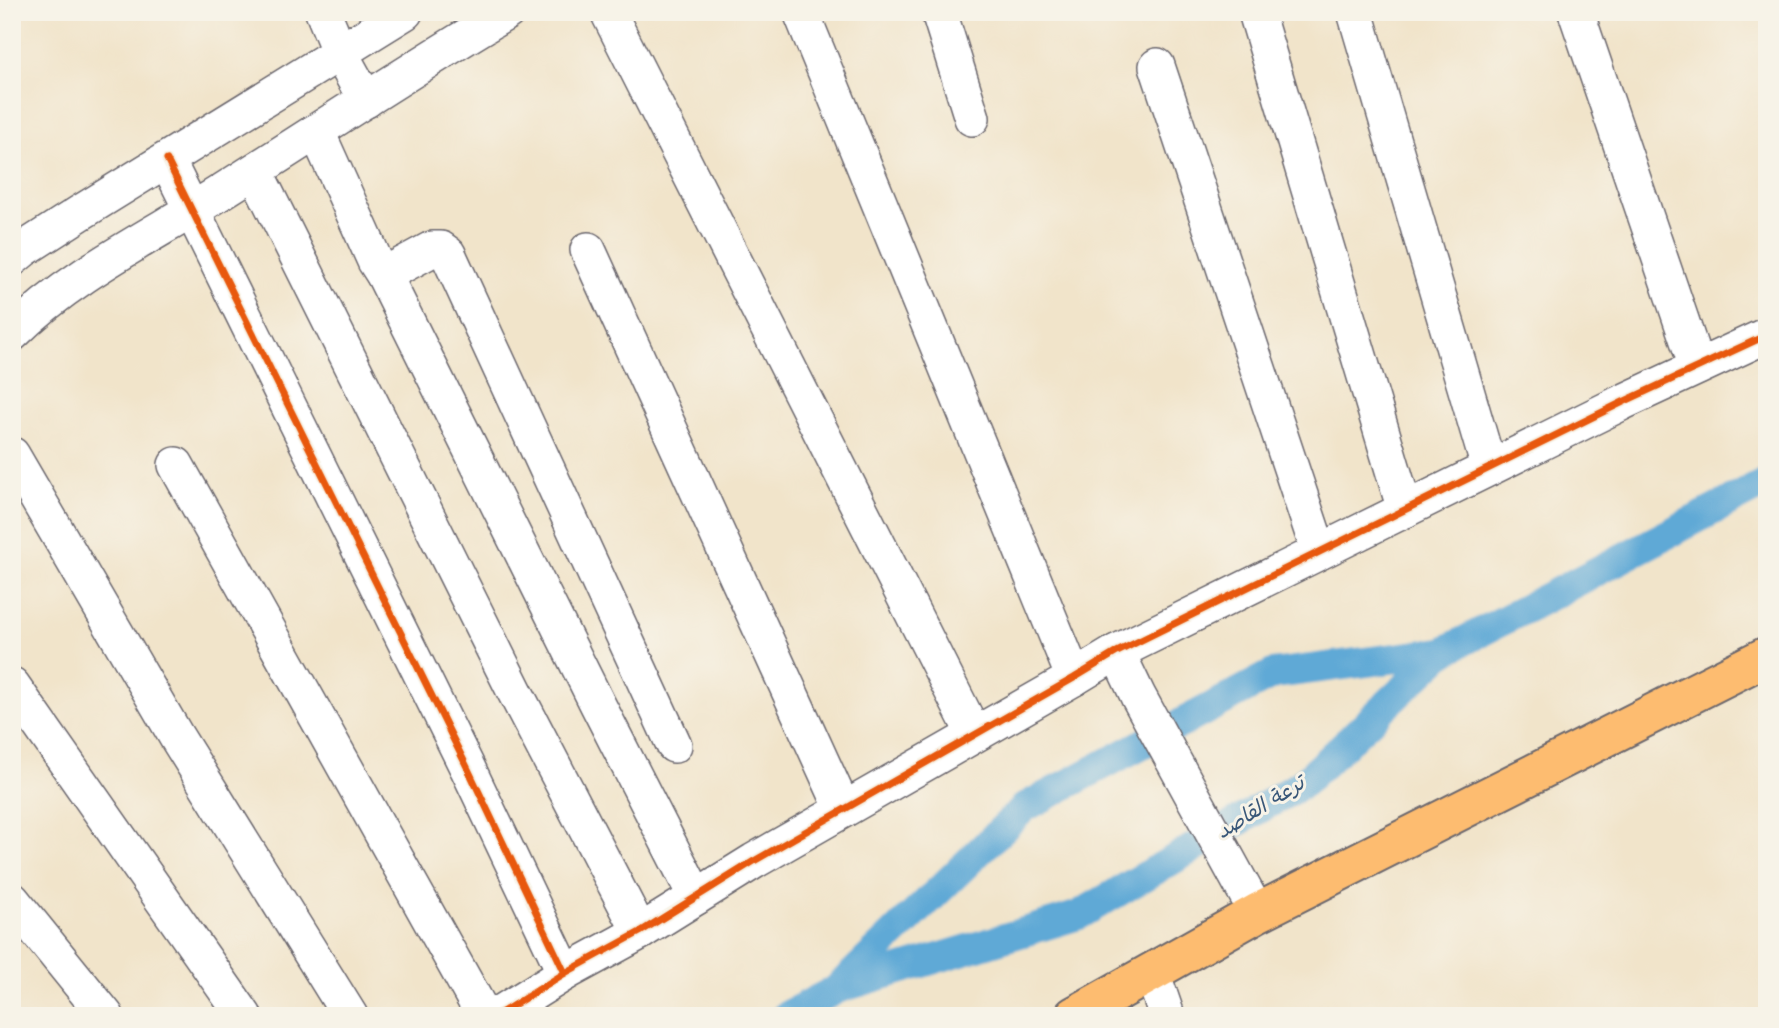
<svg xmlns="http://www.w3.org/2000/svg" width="1779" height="1028" font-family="'Shantell Sans','Playpen Sans Arabic',sans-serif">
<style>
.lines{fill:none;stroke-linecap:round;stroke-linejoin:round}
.canal{stroke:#5ea9d6;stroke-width:30}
.minor-casing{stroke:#6a666d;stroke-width:38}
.major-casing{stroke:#6a666d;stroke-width:42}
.minor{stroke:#fff;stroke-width:35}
.major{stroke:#fdbc6f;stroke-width:38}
.cycleway-casing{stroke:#f7f3e8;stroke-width:11}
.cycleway{stroke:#e8590c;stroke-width:7}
.labels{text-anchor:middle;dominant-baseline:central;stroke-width:6;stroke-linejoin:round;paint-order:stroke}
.water-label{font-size:21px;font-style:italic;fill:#3a5879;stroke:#f7f3e8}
</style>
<rect width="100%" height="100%" fill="#f7f3e8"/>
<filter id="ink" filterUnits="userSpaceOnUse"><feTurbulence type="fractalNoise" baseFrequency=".0143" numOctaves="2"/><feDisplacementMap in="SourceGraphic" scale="14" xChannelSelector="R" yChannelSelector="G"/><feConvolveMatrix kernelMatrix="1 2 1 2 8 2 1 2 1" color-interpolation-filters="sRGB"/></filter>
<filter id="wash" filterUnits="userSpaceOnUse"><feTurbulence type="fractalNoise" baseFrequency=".00686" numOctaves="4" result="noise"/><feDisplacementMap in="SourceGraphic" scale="28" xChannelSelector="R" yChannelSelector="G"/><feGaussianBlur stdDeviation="1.57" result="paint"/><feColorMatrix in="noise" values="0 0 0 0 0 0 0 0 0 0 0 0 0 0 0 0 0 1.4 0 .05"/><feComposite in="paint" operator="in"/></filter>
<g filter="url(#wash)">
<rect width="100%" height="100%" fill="#f1e4ca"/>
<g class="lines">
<g class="canal">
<path d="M 840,986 L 1025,807 L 1273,674 L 1443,652"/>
<path d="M 786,1016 L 837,989 L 1079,915 L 1302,784 L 1443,652 L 1767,482"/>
</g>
</g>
</g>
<g filter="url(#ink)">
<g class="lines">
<defs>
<g id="minor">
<path d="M 323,12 L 340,53 L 366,100"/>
<path d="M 608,12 L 974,734"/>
<path d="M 801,12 L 1074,678"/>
<path d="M 939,12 L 972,118"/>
<path d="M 1256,12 L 1405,510"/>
<path d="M 1355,12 L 1489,468"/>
<path d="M 1576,12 L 1697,367"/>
<path d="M 1157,66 L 1319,552"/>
<path d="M 317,132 L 375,261 L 384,275 L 598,705 L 696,897"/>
<path d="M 167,160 L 468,769 L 565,973"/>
<path d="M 255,171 L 514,690 L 640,932"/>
<path d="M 588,250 L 843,809"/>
<path d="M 12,259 L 24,249 L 80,213 L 405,12"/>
<path d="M 384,275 L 432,249 L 441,249 L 448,254 L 674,745"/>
<path d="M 12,334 C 69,277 142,241 210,199 C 309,137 406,72 507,12"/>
<path d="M 12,455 L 176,736 L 350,1016"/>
<path d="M 176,465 L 484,1016"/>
<path d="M 1117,652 L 1138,696 L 1257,913"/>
<path d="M 12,685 L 244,1016"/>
<path d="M 12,900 L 106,1016"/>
<path d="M 1152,972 L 1167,1016"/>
<path d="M 496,1016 L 565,973 L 640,932 L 754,861 L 1074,678 L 1117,652 L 1623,402 L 1767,335"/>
</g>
<path id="major" d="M 1074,1016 L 1257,913 L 1767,656"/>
</defs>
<use href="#minor" class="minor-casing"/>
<use href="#major" class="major-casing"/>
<use href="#minor" class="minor"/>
<use href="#major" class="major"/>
<defs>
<g id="cycleway">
<path d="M 167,160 L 468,769 L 565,973"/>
<path d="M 496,1016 L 565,973 L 640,932 L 754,861 L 1074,678 L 1117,652 L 1623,402 L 1767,335"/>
</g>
</defs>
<use href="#cycleway" class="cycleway-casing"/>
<use href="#cycleway" class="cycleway"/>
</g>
</g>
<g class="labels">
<g class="water-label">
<text transform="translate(1260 807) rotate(-32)">ترعة القاصد</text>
</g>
</g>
<rect width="1779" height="1028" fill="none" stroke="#f7f3e8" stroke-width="42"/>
</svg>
